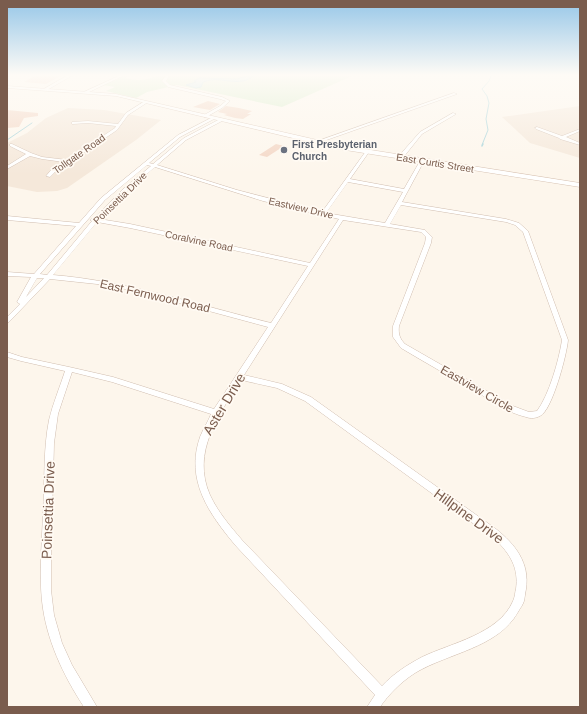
<svg xmlns="http://www.w3.org/2000/svg" width="587" height="714" font-family="Helvetica,sans-serif">
<style>
.residential{fill:#f5e8da}
.green{fill:#d8ecc9}
.water{fill:#bfe3e8;stroke:#a5d3da}
.lines{fill:none;stroke-linecap:round;stroke-linejoin:round}
.stream-far1{stroke:#a5d3da;stroke-width:1}
.stream{stroke:#a5d3da;stroke-width:1.5}
.building{fill:#f3d5c3}
.minor-casing{stroke:#d1beb0;stroke-width:1}
.tertiary-casing{stroke:#d1beb0;stroke-width:1}
.secondary-casing{stroke:#d6c0b0;stroke-width:1}
.minor{fill:#fff;fill-rule:evenodd}
.tertiary{fill:#fff;fill-rule:evenodd}
.secondary{fill:#fff;fill-rule:evenodd}
.worship-dot{fill:#6b7280;stroke:#fffaf3;stroke-width:1.5}
.labels{text-anchor:middle;dominant-baseline:central;stroke-width:3.5;stroke-linejoin:round;paint-order:stroke}
.far-worship-label{font-size:10px;font-weight:bold;fill:#5b616d;stroke:#fffaf3;text-anchor:start}
.far-street-label{font-size:10px;fill:#7a5c4d;stroke:#fffaf3}
.street-label{font-size:12px;fill:#7a5c4d;stroke:#fffaf3}
.near-street-label{font-size:14px;fill:#7a5c4d;stroke:#fffaf3}
</style>
<rect width="100%" height="100%" fill="#fdf6ec"/>
<g class="residential">
<path d="M 580,106 L 580,158 L 530,143 L 502,117 Z"/>
<path d="M 68,108 L 104,110 L 161,120 L 136,140 L 67,188 L 57,191 L 37,192 L 7,186 L 7,143 L 27,133 L 46,118 Z"/>
</g>
<path class="green" d="M 160,74 L 340,74 L 352,76 L 282,107 L 177,85 L 147,92 L 136,98 L 106,91 L 115,87 L 103,85 L 127,75 L 130,75 L 125,78 C 138,81 148,81 160,74 Z"/>
<path class="water" d="M 264,74 L 252,76 L 251,78 C 236,87 219,75 203,82 L 201,87 L 196,88 L 186,85 L 196,82 L 194,81 L 199,78 L 237,79 L 250,75 Z"/>
<g class="lines">
<g class="stream-far1">
<path d="M 7,140 L 32,123"/>
<path d="M 482,145 L 488,130 L 486,119 L 489,103 L 487,96 L 482,89 L 489,81 L 491,76 L 495,74"/>
</g>
<path class="stream" d="M 482,146 L 483,144"/>
</g>
<g class="building">
<path d="M 64,74 L 46,84 L 24,82 L 38,74 Z"/>
<path d="M 208,101 L 220,104 L 210,110 L 193,107 Z"/>
<path d="M 226,106 L 239,108 L 252,111 L 247,114 L 251,114 L 243,119 L 235,118 L 224,115 L 227,114 L 218,112 Z"/>
<path d="M 7,110 L 38,113 L 38,116 L 24,118 L 19,127 L 7,128 Z"/>
<path d="M 276,144 L 284,146 L 267,157 L 259,155 Z"/>
</g>
<g class="lines">
<defs>
<g id="minor">
<path d="M 11,74 L 7,77 L 7,74 Z"/>
<path d="M 123,74 L 127,74 L 87,93 L 84,92 Z"/>
<path d="M 167,74 L 170,74 L 166,81 L 170,85 L 222,97 L 230,101 L 222,108 L 206,117 L 204,117 L 204,115 L 220,106 L 226,101 L 220,99 L 168,87 L 162,81 Z"/>
<path d="M 454,93 L 457,94 L 318,143 L 315,142 Z"/>
<path d="M 145,101 L 148,102 L 128,115 L 117,130 L 55,172 L 50,177 L 46,176 L 51,170 L 64,162 L 42,159 L 30,156 L 7,169 L 7,166 L 26,154 L 10,146 L 10,144 L 12,144 L 31,153 L 42,157 L 67,160 L 115,128 L 116,126 L 88,123 L 73,124 L 72,124 L 72,122 L 88,121 L 118,124 L 126,113 Z"/>
<path d="M 453,113 L 456,114 L 422,134 L 402,159 L 398,159 L 398,157 L 420,132 Z"/>
<path d="M 213,117 L 214,117 L 214,119 L 180,137 L 149,163 L 153,164 L 184,138 L 220,119 L 222,119 L 222,121 L 186,140 L 157,165 L 237,190 L 322,212 L 366,151 L 369,152 L 350,179 L 404,189 L 420,161 L 424,160 L 424,161 L 402,202 L 506,219 L 519,223 L 528,231 L 568,340 C 567,354 552,411 540,416 C 536,418 531,419 526,417 C 508,413 492,401 477,392 C 451,377 426,363 401,348 L 393,337 L 393,326 L 425,243 L 426,237 L 421,232 L 343,220 L 244,375 L 282,384 L 311,397 L 496,529 C 515,544 530,563 526,589 C 525,593 525,597 524,601 C 523,605 520,608 518,612 C 498,648 448,653 415,673 C 401,682 389,694 380,707 L 367,707 L 375,695 L 236,546 C 209,514 185,480 200,437 C 203,429 208,422 211,414 L 112,382 L 72,372 L 58,414 L 54,443 L 51,555 L 51,590 L 54,615 L 62,643 L 72,665 L 97,707 L 84,707 C 63,675 46,639 42,601 C 39,572 42,542 43,513 C 45,482 43,450 49,420 C 53,403 60,387 65,371 L 21,361 L 7,357 L 7,352 L 22,357 L 69,367 L 113,377 L 214,409 L 268,327 L 131,290 L 97,284 L 50,279 L 9,322 L 7,323 L 7,317 L 20,304 L 17,302 L 31,277 L 7,276 L 7,272 L 34,274 L 76,226 L 7,220 L 7,216 L 79,223 L 101,198 L 178,135 ZM 147,165 L 151,166 L 122,190 L 94,219 L 91,219 L 90,220 L 92,221 L 47,275 L 40,274 L 105,200 ZM 155,167 L 263,201 L 339,219 L 310,263 L 130,224 L 99,219 L 126,192 ZM 348,182 L 403,192 L 385,223 L 326,213 ZM 401,205 L 506,222 L 515,225 L 523,232 L 562,340 C 559,360 549,395 537,411 L 529,412 L 513,406 L 405,344 C 400,339 398,334 399,326 L 431,243 L 432,237 L 425,230 L 390,224 ZM 97,222 L 130,228 L 308,266 L 271,323 C 198,305 127,281 53,275 ZM 37,278 L 44,278 L 26,297 ZM 241,380 L 277,388 L 305,401 L 496,540 C 510,554 519,568 516,589 C 515,592 515,597 513,601 C 499,634 451,643 422,657 C 407,665 393,674 382,686 L 242,540 C 230,526 218,512 210,495 C 191,452 219,415 241,380 Z"/>
<path d="M 537,127 L 562,136 L 580,129 L 580,131 L 566,137 L 580,143 L 580,145 L 560,139 L 559,138 L 536,129 L 535,128 Z"/>
</g>
<path id="tertiary" d="M 70,74 L 75,74 L 47,90 L 44,89 Z"/>
<path id="secondary" d="M 7,86 L 116,94 L 339,145 L 580,183 L 580,187 L 339,149 L 116,96 L 7,88 Z"/>
</defs>
<use href="#minor" class="minor-casing"/>
<use href="#tertiary" class="tertiary-casing"/>
<use href="#secondary" class="secondary-casing"/>
<use href="#minor" class="minor"/>
<use href="#tertiary" class="tertiary"/>
<use href="#secondary" class="secondary"/>
</g>
<linearGradient id="sky" x2="0" y2="1"><stop stop-color="#97c7e8"/><stop offset="0.43" stop-color="#fefbf6"/><stop offset="1" stop-color="#fefbf6" stop-opacity="0"/></linearGradient>
<rect width="587" height="174" fill="url(#sky)"/>
<circle class="worship-dot" cx="284" cy="150" r="4"/>
<g class="labels">
<g class="far-worship-label">
<text x="292" y="144">First Presbyterian<tspan x="292" dy="12">Church</tspan></text>
</g>
<g class="far-street-label">
<text transform="translate(79 154) rotate(-35)">Tollgate Road</text>
<text transform="translate(435 163) rotate(9)">East Curtis Street</text>
<text transform="translate(120 198) rotate(-44)">Poinsettia Drive</text>
<text transform="translate(301 208) rotate(13)">Eastview Drive</text>
<text transform="translate(199 241) rotate(12)">Coralvine Road</text>
</g>
<g class="street-label">
<text transform="translate(155 296) rotate(13)">East Fernwood Road</text>
<text transform="translate(477 389) rotate(30)">Eastview Circle</text>
</g>
<g class="near-street-label">
<text transform="translate(224 404) rotate(-59)">Aster Drive</text>
<text transform="translate(48 510) rotate(-88)">Poinsettia Drive</text>
<text transform="translate(469 516) rotate(36)">Hillpine Drive</text>
</g>
</g>
<rect width="587" height="714" fill="none" stroke="#7a5c4d" stroke-width="16"/>
</svg>
